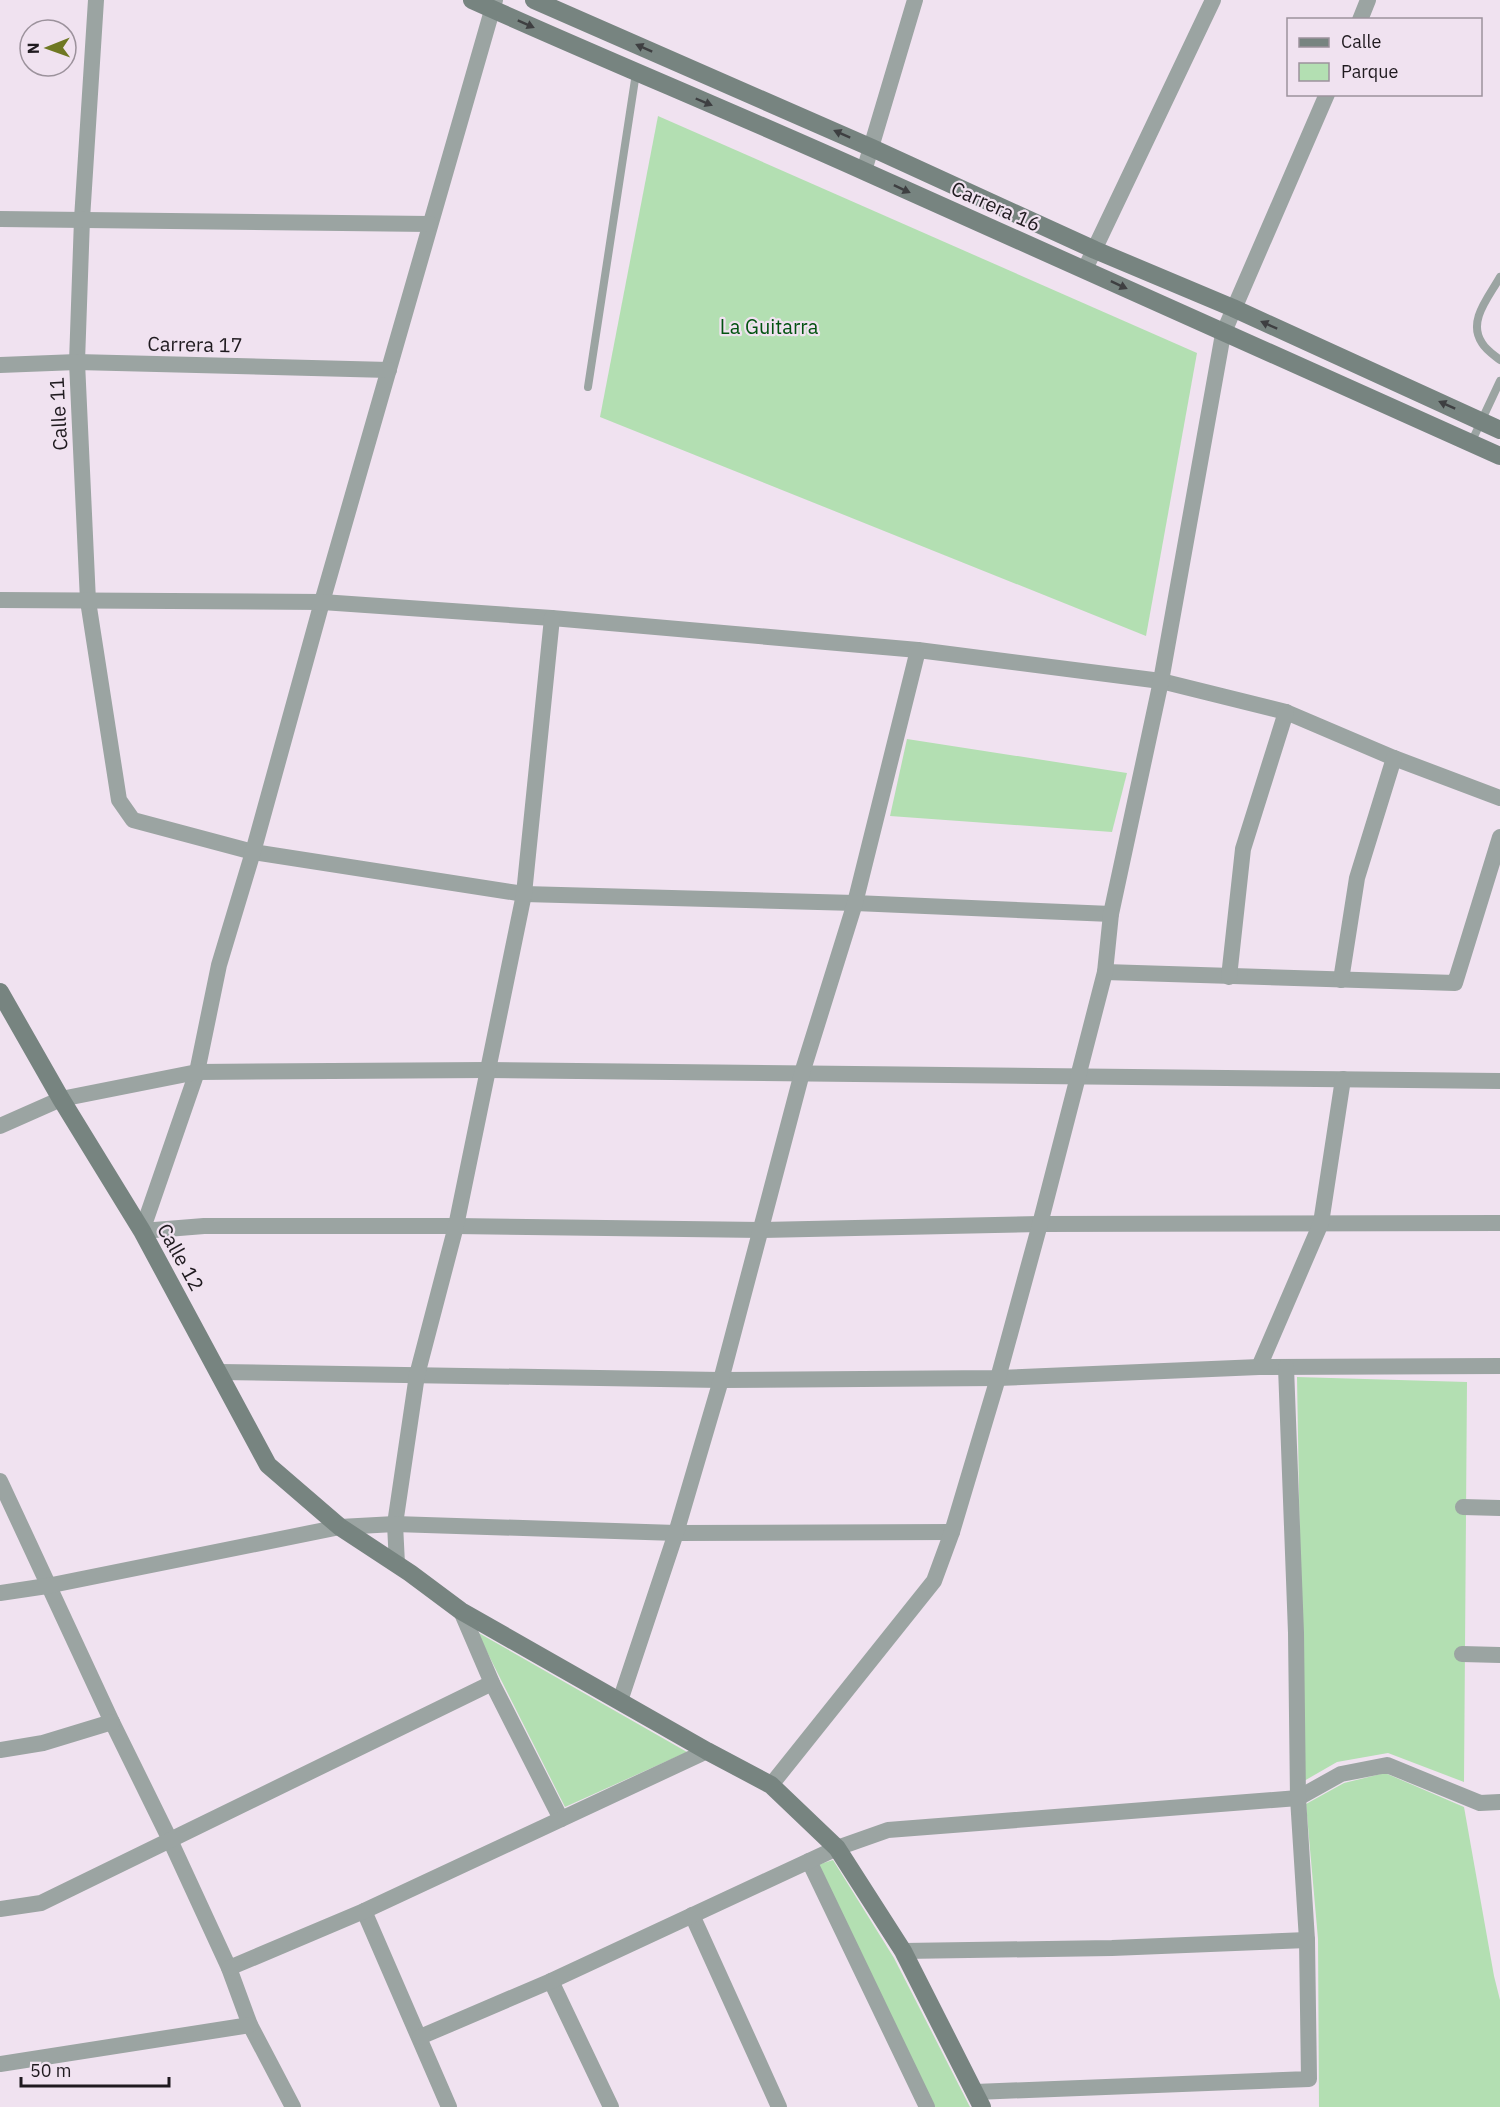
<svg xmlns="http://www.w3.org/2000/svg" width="1500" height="2107" font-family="'IBM Plex Sans',sans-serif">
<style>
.green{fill:#b3dfb2}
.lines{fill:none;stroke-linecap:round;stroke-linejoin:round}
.service{stroke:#9ba4a2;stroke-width:8}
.minor{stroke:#9ba4a2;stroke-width:16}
.secondary{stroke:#778480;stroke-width:18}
.oneway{fill:#3e3f41}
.labels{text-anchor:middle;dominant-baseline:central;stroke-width:4.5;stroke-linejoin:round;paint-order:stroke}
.street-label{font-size:20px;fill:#1f1a1f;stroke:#f0e2f0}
.park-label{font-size:20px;fill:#025210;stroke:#f0e2f0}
</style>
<rect width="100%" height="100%" fill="#f0e2f0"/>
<g class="green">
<path d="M 658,116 L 1197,353 L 1146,636 L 600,417 Z"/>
<path d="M 907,739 L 1127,773 L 1112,832 L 890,816 Z"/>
<path d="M 1297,1377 L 1467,1382 L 1464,1782 L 1388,1753 L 1337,1762 L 1304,1781 Z"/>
<path d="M 477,1632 L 687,1752 L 565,1807 Z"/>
<path d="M 1385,1773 L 1464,1807 L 1494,1976 L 1500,2000 L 1500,2107 L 1319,2107 L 1318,1939 L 1306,1804 L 1344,1783 Z"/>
<path d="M 833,1860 L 894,1958 L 970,2107 L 933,2107 L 817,1865 Z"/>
</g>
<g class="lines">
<g class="service">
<path d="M 1500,277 C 1489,297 1467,321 1482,343 C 1486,350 1494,355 1500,360"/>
<path d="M 588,387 L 636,73"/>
<path d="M 1471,443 L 1500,381"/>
</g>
<g class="minor">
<path d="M 96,0 L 82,219 L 77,362 L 88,601 L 119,800 L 133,820 L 253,852 L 524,894 L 855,903 L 1111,914"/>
<path d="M 495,0 L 322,602 L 253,852 L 219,965 L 197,1072 L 142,1231 L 204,1226 L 456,1226 L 762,1230 L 1040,1224 L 1500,1223"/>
<path d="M 1360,20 L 1368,0"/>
<path d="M 864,171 L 915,0"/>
<path d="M 0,219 L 430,224"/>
<path d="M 1085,269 L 1213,0"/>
<path d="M 0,365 L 77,362 L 389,370"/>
<path d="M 0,600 L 322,602 L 552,618 L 918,650 L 1161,681 L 1286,712 L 1394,758 L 1500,798"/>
<path d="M 1105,972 L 1455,983 L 1500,837"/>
<path d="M 1229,977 L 1243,849 L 1286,712"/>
<path d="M 1341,980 L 1357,878 L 1394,758"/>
<path d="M 0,1126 L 61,1099 L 197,1072 L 487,1070 L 1500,1081"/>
<path d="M 1259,1367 L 1321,1223 L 1343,1079"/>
<path d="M 219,1372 L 721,1380 L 998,1378 L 1259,1367 L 1500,1366"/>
<path d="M 0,1481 L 112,1722 L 170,1840 L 229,1968 L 250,2025 L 293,2107"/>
<path d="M 1463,1507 L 1500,1508"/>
<path d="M 397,1564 L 395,1524 L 417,1375 L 456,1226 L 524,894 L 552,618"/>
<path d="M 0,1593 L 47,1586 L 340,1527 L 395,1524 L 676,1533 L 952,1532"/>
<path d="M 461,1611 L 492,1683 L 561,1819"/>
<path d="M 1462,1654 L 1500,1655"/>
<path d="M 620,1701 L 676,1533 L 721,1380 L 802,1073 L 855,903 L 918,650"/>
<path d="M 0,1750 L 43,1743 L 112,1722"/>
<path d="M 771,1785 L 934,1581 L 952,1532 L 998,1378 L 1040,1224 L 1105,972 L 1111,914 L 1161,681 L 1223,334 L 1327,94"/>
<path d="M 809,1861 L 927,2107"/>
<path d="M 0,1909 L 41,1903 L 492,1683"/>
<path d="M 364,1911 L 449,2107"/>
<path d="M 692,1915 L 779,2107"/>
<path d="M 903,1951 L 1112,1948 L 1307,1940"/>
<path d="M 229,1968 L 364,1911 L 707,1751"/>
<path d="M 551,1981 L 611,2107"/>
<path d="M 420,2037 L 551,1981 L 837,1848 L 888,1830 L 1298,1798 L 1341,1774 L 1387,1765 L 1480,1803 L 1500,1802"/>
<path d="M 0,2064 L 250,2025"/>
<path d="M 975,2092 L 1309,2079 L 1307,1940 L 1298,1798 L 1296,1633 L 1286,1367"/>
</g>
<g class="secondary">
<path d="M 472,0 C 603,59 735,113 866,172 C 1077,267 1288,362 1500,456"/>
<path d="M 534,0 L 872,148 L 1095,250 L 1233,308 L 1500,430"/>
<path d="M 0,992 L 61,1099 L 142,1231 L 268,1465 L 340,1527 L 410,1573 L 461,1611 L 707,1751 L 771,1785 L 837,1848 L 903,1951 L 982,2107"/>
</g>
</g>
<defs><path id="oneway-solid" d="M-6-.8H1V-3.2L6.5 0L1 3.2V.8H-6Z" transform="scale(1.5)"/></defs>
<g class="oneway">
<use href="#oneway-solid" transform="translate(526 24) rotate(24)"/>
<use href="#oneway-solid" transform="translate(644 48) rotate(-156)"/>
<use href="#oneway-solid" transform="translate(704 102) rotate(23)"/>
<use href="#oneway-solid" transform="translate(842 134) rotate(-156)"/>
<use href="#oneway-solid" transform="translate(902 189) rotate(25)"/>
<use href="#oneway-solid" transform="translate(1119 285) rotate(25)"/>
<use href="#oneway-solid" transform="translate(1269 325) rotate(-156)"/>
<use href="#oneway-solid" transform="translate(1447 405) rotate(-156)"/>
</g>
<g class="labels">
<g class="street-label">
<text transform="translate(996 206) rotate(24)">Carrera 16</text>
<text transform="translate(195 344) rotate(1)">Carrera 17</text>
<text transform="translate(58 414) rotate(-93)">Calle 11</text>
<text transform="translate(181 1257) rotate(61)">Calle 12</text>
</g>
<g class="park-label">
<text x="769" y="326">La Guitarra</text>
</g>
</g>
<rect x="1287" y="18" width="195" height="78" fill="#f0e2f0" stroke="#9c929c" stroke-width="1.5"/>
<rect x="1299" y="38" width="30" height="9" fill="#778480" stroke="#9c929c" stroke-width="1.5"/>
<text x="1341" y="48" font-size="18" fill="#1f1a1f">Calle</text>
<rect x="1299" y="63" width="30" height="18" fill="#b3dfb2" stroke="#9c929c" stroke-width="1.5"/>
<text x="1341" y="78" font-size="18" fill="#1f1a1f">Parque</text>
<g transform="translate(48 48) rotate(269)"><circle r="28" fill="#f0e2f0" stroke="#9c929c" stroke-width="1.5"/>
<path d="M0-4.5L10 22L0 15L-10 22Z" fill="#6f7823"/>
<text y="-9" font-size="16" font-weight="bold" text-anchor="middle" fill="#1f1a1f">N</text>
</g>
<path d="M21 2077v9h148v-9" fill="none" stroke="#1f1a1f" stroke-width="3"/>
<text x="30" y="2077" font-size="18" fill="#1f1a1f" stroke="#f0e2f0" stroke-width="4.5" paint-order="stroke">50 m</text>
</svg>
